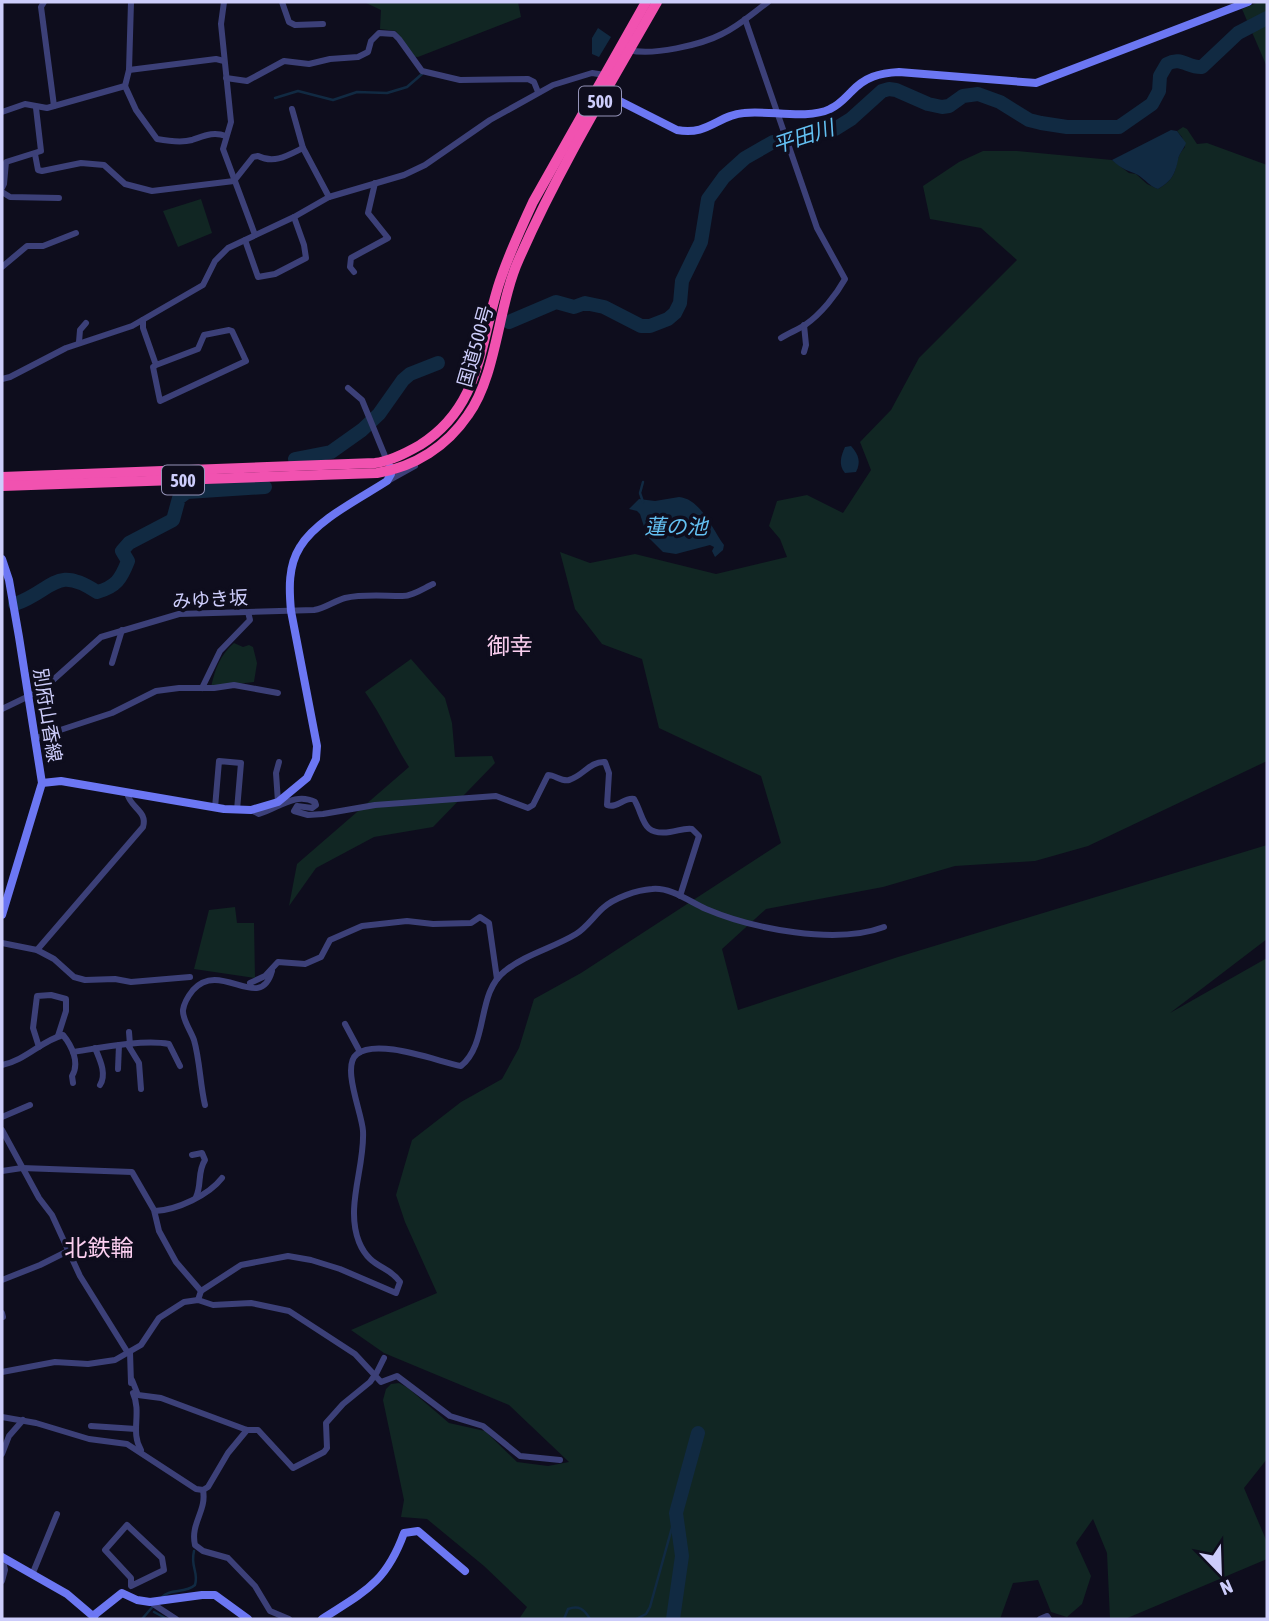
<svg xmlns="http://www.w3.org/2000/svg" width="1269" height="1621" font-family="'Asap Condensed','Noto Sans JP',sans-serif">
<style>
.green{fill:#112623}
.water{fill:#112a42}
.lines{fill:none;stroke-linecap:round;stroke-linejoin:round}
.stream{stroke:#112a42;stroke-width:2.5}
.river{stroke:#112a42;stroke-width:14}
.street{stroke:#3c4078;stroke-width:6}
.secondary{stroke:#6c77f3;stroke-width:8}
.highway{stroke:#f152b0;stroke-width:10}
.labels{text-anchor:middle;dominant-baseline:central;stroke-width:7;stroke-linejoin:round;paint-order:stroke}
.shield{fill:#0e0d1d;stroke:#9493b8;stroke-width:2}
.shield-label{font-size:18px;font-weight:bold;fill:#cdcdfb}
.street-label{font-size:19px;fill:#cdcdfb;stroke:#0e0d1d}
.water-label{font-size:21px;font-style:italic;fill:#63c0f2;stroke:#0e0d1d}
.quarter-label{font-size:23px;fill:#fbcff0;stroke:#0e0d1d}
</style>
<rect width="100%" height="100%" fill="#0e0d1d"/>
<g class="green">
<path d="M 364,2 L 518,2 L 521,17 L 418,57 L 409,56 L 396,31 L 380,29 L 381,10 Z"/>
<path d="M 1259,2 L 1267,2 L 1267,67 L 1242,9 Z"/>
<path d="M 1183,127 L 1187,129 L 1197,144 L 1207,143 L 1267,165 L 1267,761 L 1088,846 L 1035,861 L 955,866 L 883,887 L 766,909 L 722,949 L 738,1010 L 898,957 L 1267,845 L 1267,939 L 1170,1013 L 1267,958 L 1267,1459 L 1244,1488 L 1267,1542 L 1267,1559 L 1125,1619 L 1110,1619 L 1107,1553 L 1093,1519 L 1076,1543 L 1091,1576 L 1082,1604 L 1067,1617 L 1051,1612 L 1038,1580 L 1013,1583 L 1000,1619 L 519,1619 L 527,1607 L 484,1566 L 427,1519 L 401,1517 L 404,1500 L 383,1400 L 386,1389 L 391,1384 L 399,1383 L 408,1388 L 449,1423 L 485,1431 L 517,1462 L 548,1466 L 569,1462 L 509,1405 L 384,1353 L 351,1330 L 437,1293 L 405,1222 L 396,1195 L 412,1140 L 461,1102 L 502,1079 L 519,1048 L 534,999 L 581,973 L 781,843 L 761,776 L 659,728 L 642,659 L 602,644 L 575,609 L 560,552 L 590,563 L 635,554 L 716,574 L 787,557 L 780,539 L 769,526 L 777,501 L 807,495 L 843,513 L 871,470 L 860,442 L 891,410 L 919,358 L 1017,260 L 981,228 L 930,219 L 923,186 L 959,162 L 983,151 L 1017,151 L 1112,160 L 1129,173 L 1136,174 L 1147,184 L 1158,189 C 1184,174 1170,163 1185,147 L 1182,137 L 1177,131 Z"/>
<path d="M 201,199 L 212,233 L 178,247 L 163,211 Z"/>
<path d="M 234,643 L 243,647 L 249,645 L 253,647 L 257,663 L 254,682 L 211,687 C 215,669 220,655 234,643 Z"/>
<path d="M 411,659 L 445,698 L 452,723 L 455,757 L 492,756 L 495,763 L 433,827 L 374,837 L 316,868 L 289,906 L 297,864 L 409,767 C 393,742 382,716 365,692 Z"/>
<path d="M 235,907 L 237,923 L 254,923 L 255,978 L 194,969 L 209,910 Z"/>
</g>
<g class="water">
<path d="M 598,28 L 611,37 L 599,57 L 592,54 L 592,38 Z"/>
<path d="M 1171,130 L 1177,131 L 1186,143 C 1184,149 1179,153 1178,160 C 1175,174 1172,181 1158,189 C 1149,186 1146,180 1138,175 C 1128,170 1122,170 1112,160 Z"/>
<path d="M 851,446 C 859,455 861,462 856,472 L 845,473 C 838,465 841,456 845,447 Z"/>
<path d="M 679,497 C 701,499 712,529 724,545 L 723,550 L 715,557 L 712,551 L 714,547 L 710,545 L 676,554 L 663,552 L 647,536 L 640,514 L 637,511 L 629,509 L 639,499 L 655,501 Z"/>
</g>
<g class="lines">
<g class="stream">
<path d="M 275,98 L 298,91 L 333,100 L 357,92 L 387,93 L 407,87 L 422,74"/>
<path d="M 643,482 L 640,493 L 643,502"/>
<path d="M 162,1597 C 170,1588 185,1594 195,1585 C 199,1572 190,1567 194,1551"/>
<path d="M 154,1612 L 167,1619"/>
<path d="M 142,1619 L 155,1604"/>
<path d="M 564,1619 L 568,1609 C 579,1605 584,1609 590,1619"/>
<path d="M 636,1619 L 646,1614 L 650,1607 L 676,1513"/>
</g>
<g class="river">
<path d="M 509,322 L 556,302 L 574,307 L 585,303 L 604,307 L 641,326 L 650,326 L 668,319 L 675,313 L 680,303 L 682,281 L 701,242 L 708,199 L 724,177 L 745,158 L 773,142 L 835,129 L 851,119 L 882,91 L 889,89 L 896,90 L 928,104 L 942,107 L 949,106 L 963,96 L 978,94 L 1000,102 L 1029,120 L 1041,123 L 1067,127 L 1119,127 L 1152,104 L 1159,91 L 1160,76 L 1167,64 C 1181,56 1188,68 1202,67 L 1238,33 L 1267,18"/>
<path d="M 295,459 L 331,452 L 362,430 L 379,414 L 403,380 L 410,374 L 438,363"/>
<path d="M 15,604 C 53,591 55,564 97,592 C 116,587 121,579 128,561 L 122,551 L 129,543 L 173,520 L 179,498 L 187,492 L 265,487"/>
<path d="M 673,1619 L 682,1556 L 676,1513 L 698,1433"/>
</g>
<g class="street">
<path d="M 44,2 L 41,7 L 54,106"/>
<path d="M 224,2 L 221,24 L 231,122 L 223,149 L 255,235"/>
<path d="M 282,2 L 289,22 L 295,25 L 323,24"/>
<path d="M 745,19 L 817,228 L 845,279 C 836,295 821,314 805,325 C 797,330 789,333 781,338"/>
<path d="M 629,50 C 652,56 701,45 722,34 C 739,26 753,13 768,2"/>
<path d="M 129,70 L 131,2"/>
<path d="M 226,78 L 247,81 L 284,61 L 309,64 L 330,59 L 358,57 L 368,52 L 371,41 L 379,33 L 394,34 L 399,39 L 422,71 L 460,80 L 528,79 L 534,82 L 538,92"/>
<path d="M 125,86 L 136,110 L 157,139 C 168,141 181,143 192,140 C 204,136 213,131 226,136"/>
<path d="M 292,109 L 303,148 L 329,197"/>
<path d="M 2,112 L 25,104 L 47,108 L 125,86 L 129,70 L 216,59 L 224,61"/>
<path d="M 35,154 L 38,170 L 42,171 L 81,163 L 104,165 L 125,184 L 152,191 L 234,181"/>
<path d="M 234,181 L 253,157 L 258,156 C 274,164 287,156 303,148"/>
<path d="M 2,188 L 4,184 L 6,162 L 41,151 L 36,108"/>
<path d="M 2,192 L 10,197 L 59,198"/>
<path d="M 245,240 L 258,277 L 275,274 L 306,258 L 304,245 L 294,217"/>
<path d="M 2,267 L 27,246 L 43,246 L 76,233"/>
<path d="M 354,272 L 350,267 L 351,258 L 388,238 L 368,213 L 375,183"/>
<path d="M 143,320 L 143,328 L 156,365 L 153,367 L 160,401 L 246,361 L 232,331 L 229,330 L 204,335 L 198,349 L 156,365"/>
<path d="M 79,342 L 80,330 L 86,323"/>
<path d="M 804,352 L 806,345 L 804,325"/>
<path d="M 2,379 L 10,377 L 66,348 L 132,326 L 203,285 L 215,261 L 228,248 L 294,217 L 329,197 L 404,175 L 425,165 L 490,120 L 553,85 L 592,73 L 605,75"/>
<path d="M 348,388 L 362,400 L 387,461"/>
<path d="M 388,481 L 415,466"/>
<path d="M 112,663 L 122,630"/>
<path d="M 202,688 L 220,651 L 250,620 L 248,612"/>
<path d="M 2,709 L 29,696 L 52,681 L 101,637 L 179,614 L 314,610 C 326,608 334,601 345,598 C 363,594 383,596 401,596 C 411,597 424,588 433,584"/>
<path d="M 36,738 L 112,713 L 156,691 L 179,688 L 214,688 L 234,685 L 278,693"/>
<path d="M 278,802 L 276,773 L 279,762"/>
<path d="M 215,808 L 219,761 L 241,763 L 237,810"/>
<path d="M 251,810 L 259,814 C 279,808 295,792 315,802 L 316,805 L 312,808 L 297,806 L 294,811 L 308,815 L 323,814 L 375,805 L 496,796 L 528,808 L 533,805 L 548,775 C 555,775 562,782 569,780 C 583,776 590,761 605,762 L 609,773 L 607,805 C 617,809 624,797 634,799 C 645,818 641,836 670,832 C 678,831 684,828 692,829 L 699,836 L 680,896"/>
<path d="M 2,943 L 37,950 L 54,959 L 74,977 L 85,980 L 115,979 L 131,982 L 190,977"/>
<path d="M 37,950 L 143,827 C 148,811 130,808 127,793"/>
<path d="M 250,983 L 265,976 L 278,962 L 305,964 L 321,957 L 330,940 L 362,926 L 407,921 L 433,924 L 471,923 L 480,917 L 489,923 L 497,979"/>
<path d="M 345,1024 L 360,1052"/>
<path d="M 129,1032 L 130,1045"/>
<path d="M 128,1045 L 139,1063 L 141,1089"/>
<path d="M 39,1047 L 33,1028 L 37,996 L 51,995 L 66,999 L 66,1011 L 58,1036"/>
<path d="M 95,1048 C 100,1060 107,1074 100,1085"/>
<path d="M 73,1052 C 99,1048 143,1039 169,1044 L 180,1066"/>
<path d="M 2,1065 C 26,1060 41,1041 63,1035 C 72,1046 80,1063 72,1076 L 73,1083"/>
<path d="M 118,1069 L 119,1045"/>
<path d="M 205,1105 C 200,1084 200,1061 194,1040 C 191,1031 182,1019 183,1010 C 184,1003 189,995 193,990 C 221,959 260,1014 272,971"/>
<path d="M 2,1117 L 30,1105"/>
<path d="M 2,1130 L 39,1198 L 52,1215 L 80,1276 L 128,1353"/>
<path d="M 192,1155 L 202,1153 L 205,1160 C 197,1172 202,1185 196,1197"/>
<path d="M 2,1171 L 22,1168 L 132,1172 L 154,1210 L 159,1231 L 176,1262 L 201,1291"/>
<path d="M 155,1211 C 177,1210 209,1195 222,1178"/>
<path d="M 2,1280 L 40,1265 L 68,1251"/>
<path d="M 198,1300 L 201,1291 L 241,1265 L 288,1256 L 311,1260 L 340,1269 L 396,1293 L 400,1282 C 389,1265 370,1269 359,1242 C 345,1207 365,1167 363,1131 C 362,1113 341,1066 357,1054 C 378,1038 436,1061 461,1066 C 489,1043 476,993 505,971 C 526,954 553,948 576,934 C 586,928 594,916 603,908 C 614,898 637,890 652,889 C 671,887 690,902 706,909 C 753,929 836,945 884,927"/>
<path d="M 2,1313 L 3,1317"/>
<path d="M 130,1352 L 131,1383"/>
<path d="M 2,1372 L 55,1362 L 88,1364 L 115,1360 L 141,1345 L 159,1318 L 184,1302 L 198,1300 L 213,1305 L 251,1303 L 289,1311 L 355,1354 L 381,1382 L 397,1376 L 450,1416 L 483,1426 L 520,1456 L 560,1460"/>
<path d="M 132,1380 L 138,1395 L 161,1398 L 247,1430 L 258,1430 L 293,1468 L 324,1452 L 327,1448 L 326,1423 L 343,1404 L 370,1382 L 377,1372 L 384,1358"/>
<path d="M 133,1393 C 142,1413 130,1432 141,1450"/>
<path d="M 2,1417 L 36,1423 L 89,1439 L 127,1444 L 196,1489 L 203,1490"/>
<path d="M 91,1426 L 136,1429"/>
<path d="M 2,1454 L 9,1436 L 23,1420"/>
<path d="M 203,1490 C 207,1511 190,1523 195,1545 L 203,1551 L 228,1558 L 255,1586 L 270,1611 L 289,1619"/>
<path d="M 203,1490 L 208,1487 L 228,1453 L 247,1430"/>
<path d="M 127,1525 L 162,1558 L 164,1570 L 131,1586 L 131,1578 L 105,1550 Z"/>
<path d="M 32,1575 L 57,1514"/>
<path d="M 2,1581 L 5,1570 L 2,1556"/>
<path d="M 150,1602 L 176,1619"/>
<path d="M 1040,1619 L 1047,1616 L 1049,1619"/>
</g>
<g class="secondary">
<path d="M 600,91 L 677,130 C 708,136 718,115 744,113 C 769,110 807,120 830,109 C 839,105 844,99 851,92 C 865,77 879,73 899,72 L 1036,83 L 1248,2"/>
<path d="M 2,559 L 9,580 L 19,637 L 42,783 L 2,915"/>
<path d="M 42,783 L 61,781 L 224,809 L 251,810 L 278,802 L 307,778 L 316,759 L 317,746 L 291,611 C 289,589 288,566 300,547 C 316,520 361,498 387,481 L 391,474 L 390,467"/>
<path d="M 2,1557 L 67,1594 L 94,1617"/>
<path d="M 93,1616 L 122,1593 L 137,1600 L 150,1602 L 202,1595 L 215,1595 L 248,1619"/>
<path d="M 322,1619 C 364,1592 386,1583 404,1533 L 418,1531 L 465,1571"/>
</g>
<g class="highway">
<path d="M 2,477 L 375,463 C 391,461 406,453 420,445 C 480,407 479,349 498,287 C 507,258 520,230 533,202 L 646,2"/>
<path d="M 2,486 L 377,473 C 415,467 447,446 468,415 C 497,375 498,305 519,259 C 558,170 609,86 657,2"/>
</g>
</g>
<g class="labels">
<g class="shield">
<rect x="579" y="86.5" width="42" height="29" rx="5"/>
<rect x="162" y="465.5" width="42" height="29" rx="5"/>
</g>
<g class="shield-label">
<text x="600" y="101">500</text>
<text x="183" y="480">500</text>
</g>
<g class="street-label">
<text transform="translate(475 346) rotate(-74)">国道500号</text>
<text transform="translate(210 599) rotate(-3)">みゆき坂</text>
<text transform="translate(48 715) rotate(81)">別府山香線</text>
</g>
<g class="water-label">
<text transform="translate(803 136) rotate(-18)">平田川</text>
<text x="676" y="526">蓮の池</text>
</g>
<g class="quarter-label">
<text x="510" y="646">御幸</text>
<text x="99" y="1248">北鉄輪</text>
</g>
</g>
<rect width="1269" height="1621" fill="none" stroke="#cdcdfb" stroke-width="7"/>
<g transform="translate(1220 1572) rotate(157)" stroke="#0e0d1d" stroke-width="5" paint-order="stroke">
<path d="M0-5L12 26L0 18L-12 26Z" fill="#cdcdfb"/>
<text y="-10" font-size="19" font-weight="bold" text-anchor="middle" fill="#cdcdfb">N</text>
</g>
</svg>
